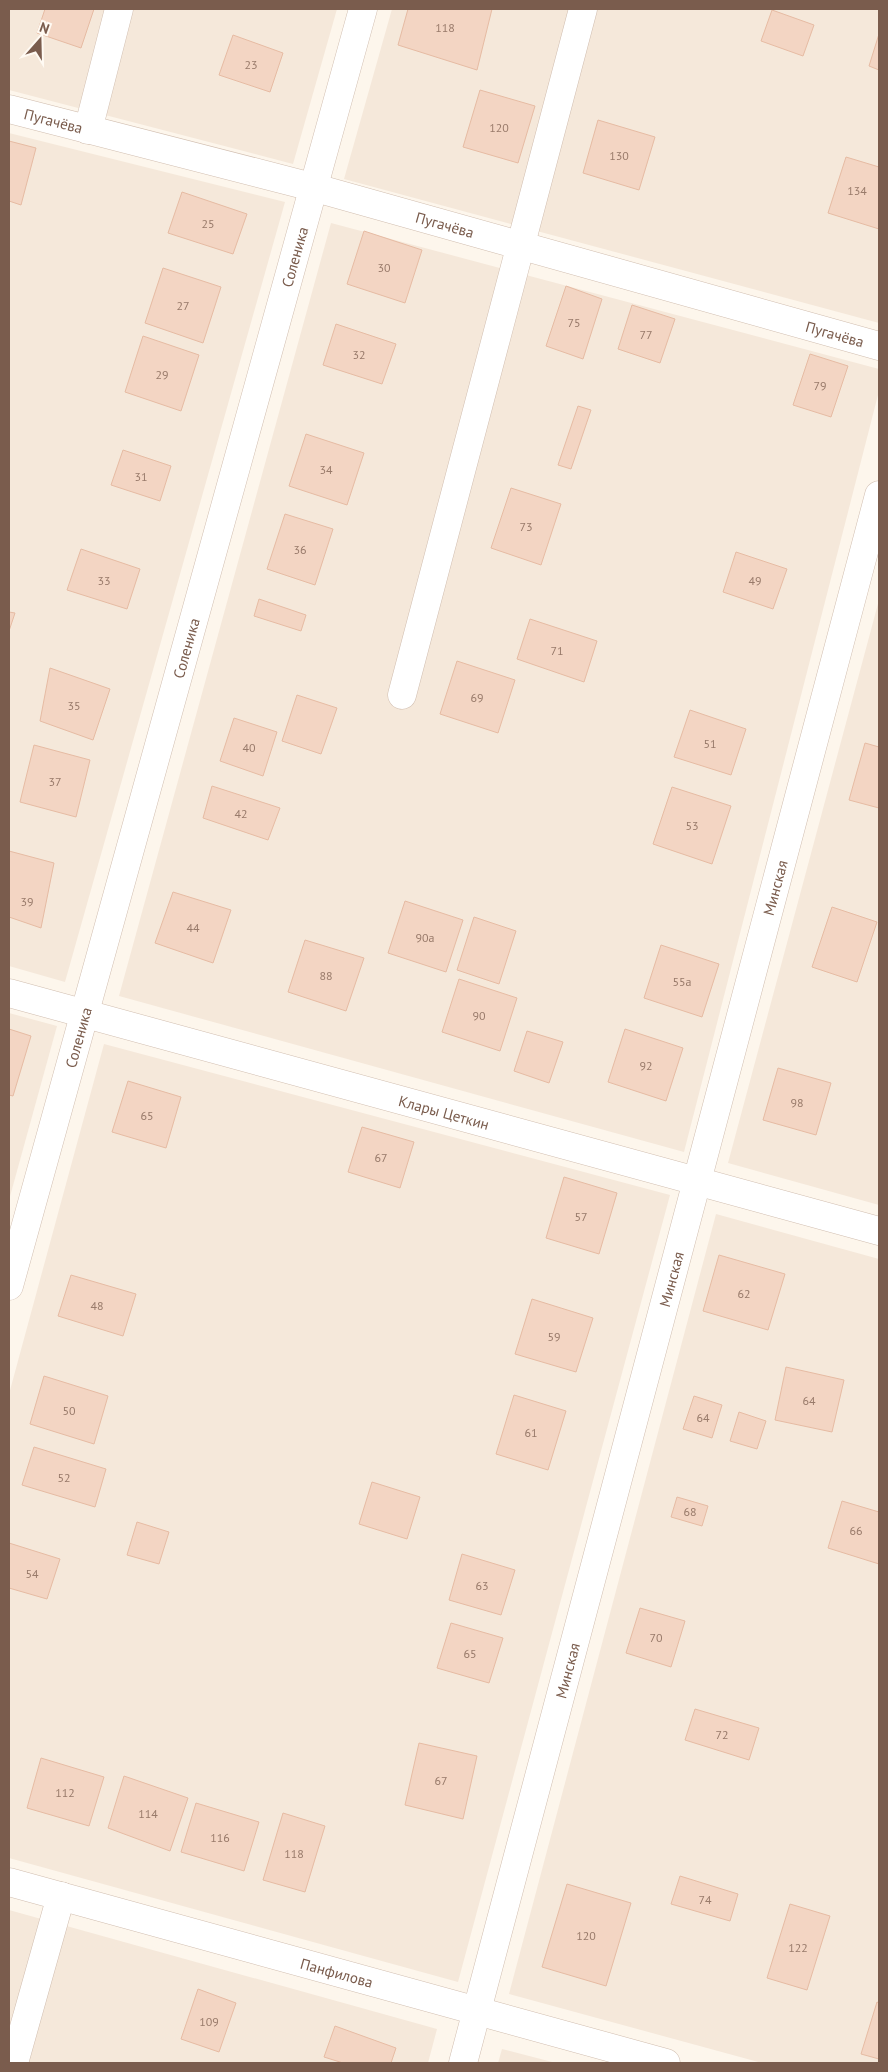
<svg xmlns="http://www.w3.org/2000/svg" width="888" height="2072" font-family="'PT Sans',sans-serif">
<style>
.residential{fill:#f5e8da}
.building{fill:#f3d5c3;stroke:#e6bba3}
.lines{fill:none;stroke-linecap:round;stroke-linejoin:round}
.minor-casing{stroke:#d1beb0;stroke-width:29}
.minor{stroke:#fff;stroke-width:28}
.labels{text-anchor:middle;dominant-baseline:central;stroke-width:4.5;stroke-linejoin:round;paint-order:stroke}
.number-label{font-size:12px;fill:#987a6a}
.street-label{font-size:15px;fill:#7a5c4d;stroke:#fffaf3}
</style>
<rect width="100%" height="100%" fill="#fdf6ec"/>
<g class="residential">
<path d="M 9,9 L 337,9 L 293,164 L 9,90 Z"/>
<path d="M 392,9 L 879,9 L 879,323 L 344,179 Z"/>
<path d="M 9,133 L 285,202 L 65,982 L 9,966 Z"/>
<path d="M 331,223 L 879,369 L 879,391 L 684,1152 L 119,996 Z"/>
<path d="M 879,600 L 879,1205 L 728,1163 Z"/>
<path d="M 9,1013 L 57,1026 L 9,1200 Z"/>
<path d="M 104,1044 L 670,1195 L 458,1982 L 9,1858 L 9,1394 Z"/>
<path d="M 716,1214 L 879,1259 L 879,2063 L 762,2063 L 509,1994 Z"/>
<path d="M 9,1910 L 437,2029 L 428,2063 L 9,2063 Z"/>
<path d="M 502,2049 L 556,2063 L 498,2063 Z"/>
</g>
<g class="building">
<path d="M 45,9 L 94,9 L 81,48 L 37,33 Z"/>
<path d="M 408,9 L 492,9 L 477,70 L 398,45 Z"/>
<path d="M 772,10 L 814,25 L 803,56 L 761,41 Z"/>
<path d="M 879,34 L 879,70 L 869,66 Z"/>
<path d="M 233,35 L 283,53 L 270,92 L 219,75 Z"/>
<path d="M 480,90 L 535,106 L 518,163 L 463,147 Z"/>
<path d="M 598,120 L 655,137 L 639,190 L 583,173 Z"/>
<path d="M 9,141 L 36,148 L 21,205 L 9,201 Z"/>
<path d="M 846,157 L 879,167 L 879,229 L 828,213 Z"/>
<path d="M 182,192 L 247,214 L 233,254 L 168,233 Z"/>
<path d="M 364,231 L 422,250 L 405,303 L 347,284 Z"/>
<path d="M 163,268 L 221,287 L 203,343 L 145,323 Z"/>
<path d="M 566,286 L 602,299 L 583,359 L 546,346 Z"/>
<path d="M 632,305 L 675,319 L 660,363 L 618,349 Z"/>
<path d="M 336,324 L 396,344 L 382,384 L 323,365 Z"/>
<path d="M 143,336 L 199,355 L 181,411 L 125,392 Z"/>
<path d="M 810,354 L 848,366 L 831,417 L 793,405 Z"/>
<path d="M 578,406 L 591,410 L 571,469 L 558,465 Z"/>
<path d="M 306,434 L 364,453 L 347,505 L 289,486 Z"/>
<path d="M 123,450 L 171,466 L 160,501 L 111,485 Z"/>
<path d="M 511,488 L 561,504 L 541,565 L 491,548 Z"/>
<path d="M 285,514 L 333,529 L 315,585 L 267,569 Z"/>
<path d="M 81,549 L 140,569 L 127,609 L 67,590 Z"/>
<path d="M 736,552 L 787,569 L 773,609 L 723,592 Z"/>
<path d="M 259,599 L 306,615 L 301,631 L 254,616 Z"/>
<path d="M 9,612 L 15,613 L 9,631 Z"/>
<path d="M 530,619 L 597,641 L 584,682 L 517,659 Z"/>
<path d="M 457,661 L 515,680 L 498,733 L 440,714 Z"/>
<path d="M 50,668 L 110,689 L 93,740 L 40,721 Z"/>
<path d="M 297,695 L 337,708 L 321,754 L 282,741 Z"/>
<path d="M 690,710 L 746,729 L 731,775 L 674,757 Z"/>
<path d="M 234,718 L 277,732 L 263,776 L 220,761 Z"/>
<path d="M 865,743 L 879,747 L 879,808 L 849,800 Z"/>
<path d="M 34,745 L 90,760 L 76,817 L 20,802 Z"/>
<path d="M 212,786 L 280,808 L 268,840 L 203,818 Z"/>
<path d="M 672,787 L 731,806 L 712,864 L 653,844 Z"/>
<path d="M 9,851 L 54,863 L 41,928 L 9,917 Z"/>
<path d="M 173,892 L 231,910 L 213,963 L 155,943 Z"/>
<path d="M 405,901 L 463,920 L 446,972 L 388,953 Z"/>
<path d="M 832,907 L 877,922 L 857,982 L 812,967 Z"/>
<path d="M 474,917 L 516,931 L 499,984 L 457,970 Z"/>
<path d="M 305,940 L 364,958 L 346,1011 L 288,992 Z"/>
<path d="M 661,945 L 719,964 L 702,1017 L 644,998 Z"/>
<path d="M 459,979 L 517,998 L 500,1051 L 442,1032 Z"/>
<path d="M 9,1029 L 31,1036 L 13,1096 L 9,1095 Z"/>
<path d="M 625,1029 L 683,1048 L 666,1101 L 608,1082 Z"/>
<path d="M 527,1031 L 563,1042 L 549,1083 L 514,1071 Z"/>
<path d="M 778,1068 L 831,1083 L 816,1135 L 763,1120 Z"/>
<path d="M 128,1081 L 181,1097 L 166,1148 L 112,1132 Z"/>
<path d="M 362,1127 L 414,1142 L 400,1188 L 348,1172 Z"/>
<path d="M 564,1177 L 617,1193 L 599,1254 L 546,1238 Z"/>
<path d="M 719,1255 L 785,1274 L 768,1330 L 703,1311 Z"/>
<path d="M 71,1275 L 136,1294 L 123,1336 L 58,1316 Z"/>
<path d="M 532,1299 L 593,1318 L 576,1372 L 515,1354 Z"/>
<path d="M 786,1367 L 844,1380 L 832,1432 L 775,1420 Z"/>
<path d="M 44,1376 L 108,1396 L 94,1444 L 30,1424 Z"/>
<path d="M 514,1395 L 566,1411 L 548,1470 L 496,1454 Z"/>
<path d="M 694,1396 L 722,1405 L 712,1438 L 683,1429 Z"/>
<path d="M 739,1412 L 766,1421 L 757,1449 L 730,1441 Z"/>
<path d="M 34,1447 L 106,1469 L 95,1507 L 22,1485 Z"/>
<path d="M 372,1482 L 420,1497 L 407,1539 L 359,1524 Z"/>
<path d="M 677,1497 L 708,1506 L 702,1526 L 671,1517 Z"/>
<path d="M 842,1501 L 879,1512 L 879,1564 L 828,1548 Z"/>
<path d="M 137,1522 L 169,1532 L 159,1564 L 127,1555 Z"/>
<path d="M 9,1543 L 60,1559 L 47,1599 L 9,1588 Z"/>
<path d="M 462,1554 L 515,1570 L 501,1615 L 449,1600 Z"/>
<path d="M 640,1608 L 685,1621 L 671,1667 L 626,1653 Z"/>
<path d="M 451,1623 L 503,1638 L 489,1683 L 437,1668 Z"/>
<path d="M 695,1709 L 759,1728 L 749,1760 L 685,1740 Z"/>
<path d="M 419,1743 L 477,1756 L 463,1819 L 405,1805 Z"/>
<path d="M 41,1758 L 104,1777 L 89,1826 L 27,1808 Z"/>
<path d="M 124,1776 L 188,1798 L 170,1851 L 108,1828 Z"/>
<path d="M 196,1803 L 259,1822 L 244,1871 L 181,1852 Z"/>
<path d="M 283,1813 L 325,1826 L 305,1892 L 263,1880 Z"/>
<path d="M 680,1876 L 738,1894 L 730,1921 L 671,1904 Z"/>
<path d="M 567,1884 L 631,1903 L 606,1986 L 542,1967 Z"/>
<path d="M 790,1904 L 830,1916 L 807,1990 L 767,1978 Z"/>
<path d="M 198,1989 L 236,2003 L 219,2052 L 181,2039 Z"/>
<path d="M 877,2002 L 879,2003 L 879,2059 L 861,2054 Z"/>
<path d="M 335,2026 L 396,2048 L 391,2063 L 343,2063 L 324,2057 Z"/>
</g>
<g class="lines">
<defs>
<g id="minor">
<path id="s1" d="M 9,109 L 312,187 L 879,346"/>
<path d="M 88,130 L 119,9"/>
<path d="M 402,695 L 583,9"/>
<path id="s2" d="M 9,993 L 879,1231"/>
<path id="s3" d="M 9,1286 L 363,9"/>
<path id="s4" d="M 9,1882 L 666,2063"/>
<path d="M 14,2063 L 61,1896"/>
<path id="s5" d="M 463,2063 L 879,495"/>
</g>
</defs>
<use href="#minor" class="minor-casing"/>
<use href="#minor" class="minor"/>
</g>
<g class="labels">
<g class="number-label">
<text x="445" y="27">118</text>
<text x="251" y="64">23</text>
<text x="499" y="127">120</text>
<text x="619" y="155">130</text>
<text x="857" y="190">134</text>
<text x="208" y="223">25</text>
<text x="384" y="267">30</text>
<text x="183" y="305">27</text>
<text x="574" y="322">75</text>
<text x="646" y="334">77</text>
<text x="359" y="354">32</text>
<text x="162" y="374">29</text>
<text x="820" y="385">79</text>
<text x="326" y="469">34</text>
<text x="141" y="476">31</text>
<text x="526" y="526">73</text>
<text x="300" y="549">36</text>
<text x="104" y="580">33</text>
<text x="755" y="580">49</text>
<text x="557" y="650">71</text>
<text x="477" y="697">69</text>
<text x="74" y="705">35</text>
<text x="710" y="743">51</text>
<text x="249" y="747">40</text>
<text x="55" y="781">37</text>
<text x="241" y="813">42</text>
<text x="692" y="825">53</text>
<text x="27" y="901">39</text>
<text x="193" y="927">44</text>
<text x="425" y="937">90а</text>
<text x="326" y="975">88</text>
<text x="682" y="981">55а</text>
<text x="479" y="1015">90</text>
<text x="646" y="1065">92</text>
<text x="797" y="1102">98</text>
<text x="147" y="1115">65</text>
<text x="381" y="1157">67</text>
<text x="581" y="1216">57</text>
<text x="744" y="1293">62</text>
<text x="97" y="1305">48</text>
<text x="554" y="1336">59</text>
<text x="809" y="1400">64</text>
<text x="69" y="1410">50</text>
<text x="703" y="1417">64</text>
<text x="531" y="1432">61</text>
<text x="64" y="1477">52</text>
<text x="690" y="1511">68</text>
<text x="856" y="1530">66</text>
<text x="32" y="1573">54</text>
<text x="482" y="1585">63</text>
<text x="656" y="1637">70</text>
<text x="470" y="1653">65</text>
<text x="722" y="1734">72</text>
<text x="441" y="1780">67</text>
<text x="65" y="1792">112</text>
<text x="148" y="1813">114</text>
<text x="220" y="1837">116</text>
<text x="294" y="1853">118</text>
<text x="705" y="1899">74</text>
<text x="586" y="1935">120</text>
<text x="798" y="1947">122</text>
<text x="209" y="2021">109</text>
</g>
<g class="street-label">
<text stroke="none"><textPath href="#s1" startOffset="46">Пугачёва</textPath></text>
<text stroke="none"><textPath href="#s1" startOffset="451">Пугачёва</textPath></text>
<text stroke="none"><textPath href="#s3" startOffset="1068">Соленика</textPath></text>
<text stroke="none"><textPath href="#s1" startOffset="856">Пугачёва</textPath></text>
<text stroke="none"><textPath href="#s3" startOffset="662">Соленика</textPath></text>
<text stroke="none"><textPath href="#s5" startOffset="1216">Минская</textPath></text>
<text stroke="none"><textPath href="#s3" startOffset="258">Соленика</textPath></text>
<text stroke="none"><textPath href="#s2" startOffset="451">Клары Цеткин</textPath></text>
<text stroke="none"><textPath href="#s5" startOffset="811">Минская</textPath></text>
<text stroke="none"><textPath href="#s5" startOffset="406">Минская</textPath></text>
<text stroke="none"><textPath href="#s4" startOffset="340">Панфилова</textPath></text>
</g>
</g>
<rect width="888" height="2072" fill="none" stroke="#7a5c4d" stroke-width="20"/>
<g transform="translate(40 40) rotate(20)" stroke="#fffaf3" stroke-width="4" paint-order="stroke">
<path d="M0-4L9 19L0 12L-9 19Z" fill="#7a5c4d"/>
<text y="-8" font-size="14" font-weight="bold" text-anchor="middle" fill="#7a5c4d">N</text>
</g>
</svg>
